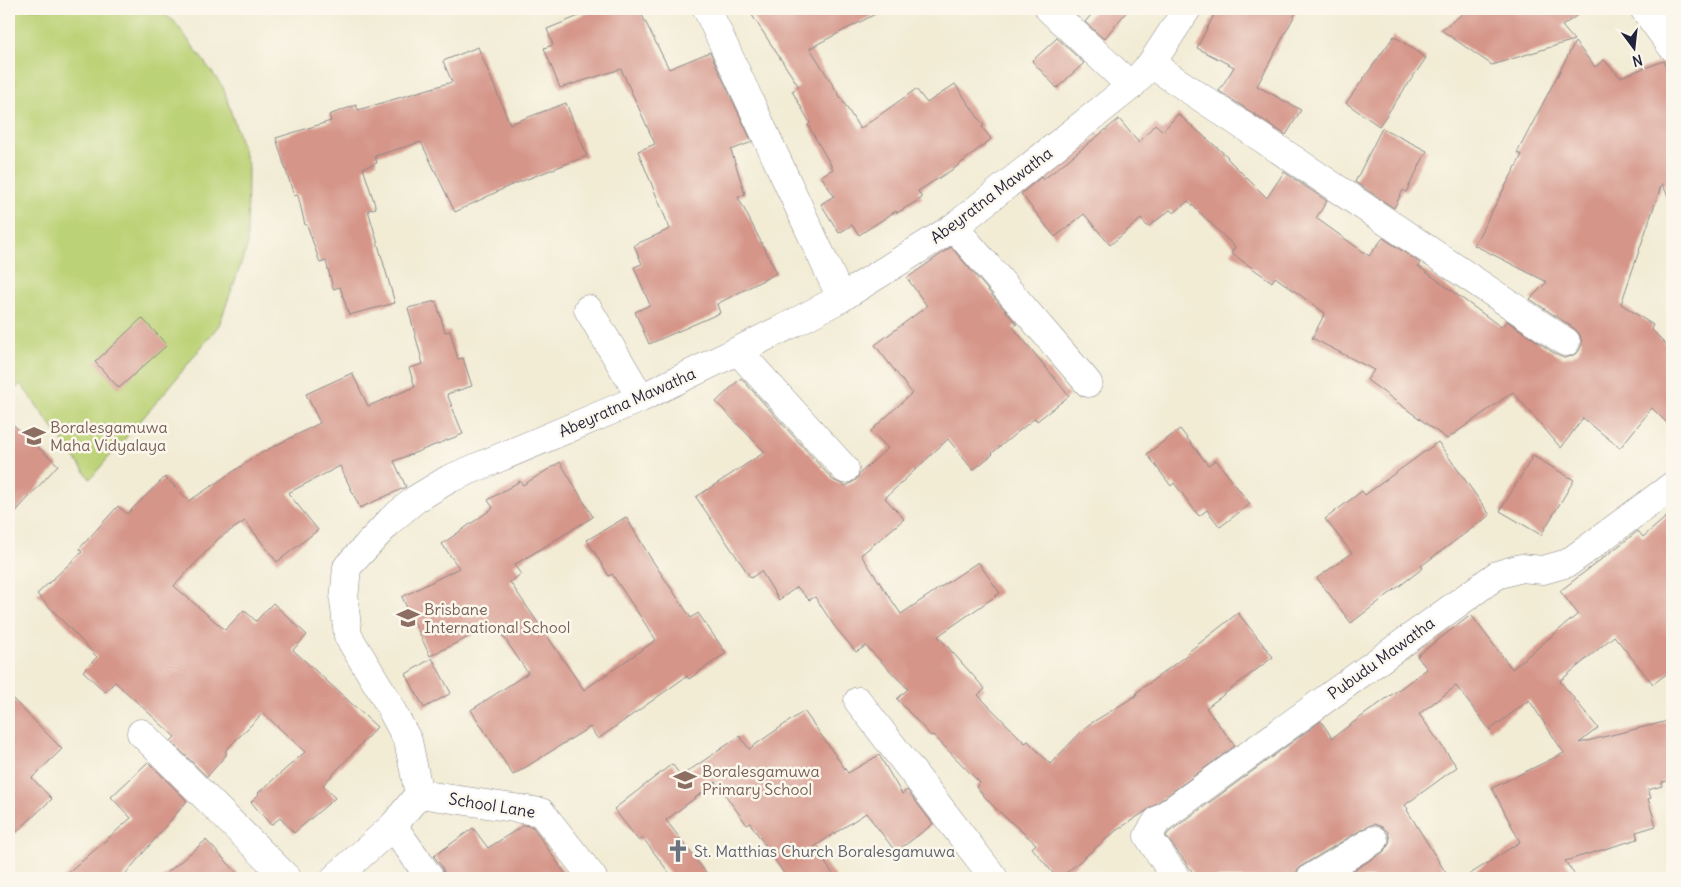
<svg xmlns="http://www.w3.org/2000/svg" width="1681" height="887" font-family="Delius,sans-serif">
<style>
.green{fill:#bcd276;stroke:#6f7a58}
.building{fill:#d59589}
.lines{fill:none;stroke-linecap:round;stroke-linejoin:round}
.minor-casing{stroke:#8a8788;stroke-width:29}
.minor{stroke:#fff;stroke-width:28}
.labels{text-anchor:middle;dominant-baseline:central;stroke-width:5;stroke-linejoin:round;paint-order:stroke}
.street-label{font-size:16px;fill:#22223b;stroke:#fbf7ec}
.education-label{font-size:16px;fill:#785e54;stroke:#fbf7ec;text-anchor:start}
.worship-label{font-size:16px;fill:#5b616d;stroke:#fbf7ec;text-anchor:start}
</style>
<rect width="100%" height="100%" fill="#fbf7ec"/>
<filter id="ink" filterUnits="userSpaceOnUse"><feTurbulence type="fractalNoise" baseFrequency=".02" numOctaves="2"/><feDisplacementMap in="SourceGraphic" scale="10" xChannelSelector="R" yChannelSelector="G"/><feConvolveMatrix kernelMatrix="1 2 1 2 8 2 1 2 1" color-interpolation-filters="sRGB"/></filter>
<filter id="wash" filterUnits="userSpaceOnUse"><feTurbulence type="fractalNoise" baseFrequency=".0096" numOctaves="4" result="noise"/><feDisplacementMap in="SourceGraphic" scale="20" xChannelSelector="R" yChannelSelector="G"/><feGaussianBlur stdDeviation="1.12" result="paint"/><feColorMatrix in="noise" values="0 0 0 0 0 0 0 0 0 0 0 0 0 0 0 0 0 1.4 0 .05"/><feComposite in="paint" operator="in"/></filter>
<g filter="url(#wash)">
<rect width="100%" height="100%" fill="#f2ecd5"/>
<path class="green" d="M 9,9 L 156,9 L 174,21 L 223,87 L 248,165 L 247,247 L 219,325 L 167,390 L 90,479 L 21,384 L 9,394 Z"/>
<g id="blocks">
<g class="building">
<path d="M 596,9 L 639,9 L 669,69 L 710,52 L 752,142 L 731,150 L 745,194 L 738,197 L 777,273 L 717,304 L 720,313 L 649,344 L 635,312 L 650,305 L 634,267 L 642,264 L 634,245 L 670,229 L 638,151 L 655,144 L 621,69 L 560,88 L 544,48 L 553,45 L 547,29 Z"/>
<path d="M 748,9 L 885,9 L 810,48 L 860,129 L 916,89 L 927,103 L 955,84 L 984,126 L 982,127 L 991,139 L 955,168 L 918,191 L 922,198 L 897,213 L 896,211 L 859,235 L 852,225 L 839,233 L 821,204 L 834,196 L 821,176 L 833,169 L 808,125 L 810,123 L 792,91 L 799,87 Z"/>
<path d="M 1096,9 L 1129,9 L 1104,39 L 1085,22 Z"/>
<path d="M 1217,9 L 1298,9 L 1257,86 L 1301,110 L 1286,135 L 1219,91 L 1234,67 L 1197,48 Z"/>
<path d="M 1469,9 L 1586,9 L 1562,26 L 1574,40 L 1492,65 L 1441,30 Z"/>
<path d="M 1394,36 L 1426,58 L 1379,126 L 1346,103 Z"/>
<path d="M 1057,38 L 1084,63 L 1057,88 L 1032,61 Z"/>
<path d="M 1575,42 L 1595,67 L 1604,60 L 1620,77 L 1664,61 L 1672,83 L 1672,206 L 1662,183 L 1621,304 L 1653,325 L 1651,329 L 1672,350 L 1672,428 L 1652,408 L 1620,448 L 1583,418 L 1561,448 L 1513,392 L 1447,439 L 1367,380 L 1374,370 L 1312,338 L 1325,313 L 1275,277 L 1272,282 L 1231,253 L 1235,247 L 1188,201 L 1174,213 L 1170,210 L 1148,227 L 1141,219 L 1110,245 L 1084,214 L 1055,237 L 1021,194 L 1041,177 L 1043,180 L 1119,119 L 1139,143 L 1155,124 L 1163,131 L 1178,114 L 1228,157 L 1227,158 L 1267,198 L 1284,172 L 1327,201 L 1316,218 L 1369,256 L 1383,238 L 1420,263 L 1418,266 L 1501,327 L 1507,321 L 1557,355 L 1564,358 L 1572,356 L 1579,351 L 1582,344 L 1580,335 L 1575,329 L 1530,299 L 1547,282 L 1474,245 L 1522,155 L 1517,153 Z"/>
<path d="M 478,47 L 510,124 L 566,103 L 587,156 L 509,186 L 455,212 L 421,142 L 375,156 L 377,163 L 363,168 L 376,208 L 368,210 L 395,303 L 349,315 L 340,287 L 333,289 L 326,261 L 320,263 L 307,225 L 305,225 L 298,195 L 294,196 L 276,138 L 331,121 L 329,115 L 356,105 L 358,110 L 452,82 L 443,61 Z"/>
<path d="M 1382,128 L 1427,151 L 1406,192 L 1403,190 L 1394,208 L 1355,182 Z"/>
<path d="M 951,247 L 1017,324 L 1013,327 L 1069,396 L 1037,421 L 1035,418 L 992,453 L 993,454 L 973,470 L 948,439 L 885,498 L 904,519 L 861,555 L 901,614 L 978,562 L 1000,593 L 938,636 L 985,689 L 978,695 L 1025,743 L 1028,741 L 1050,764 L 1088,725 L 1137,695 L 1136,693 L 1188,654 L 1187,653 L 1238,613 L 1273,657 L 1206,708 L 1235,746 L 1146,811 L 1117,830 L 1060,878 L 1057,878 L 1032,848 L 1036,844 L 994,807 L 976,787 L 980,783 L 933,735 L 931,736 L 897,699 L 908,689 L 866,646 L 856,652 L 835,627 L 815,597 L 809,600 L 797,587 L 779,600 L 761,571 L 751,578 L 696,497 L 765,452 L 716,402 L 741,378 L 833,480 L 846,486 L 856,480 L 860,473 L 888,448 L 871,431 L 912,393 L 875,345 L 927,306 L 907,278 Z"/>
<path d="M 436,301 L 445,332 L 450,331 L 458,359 L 463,358 L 472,386 L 447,394 L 463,434 L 394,461 L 406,487 L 360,508 L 340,466 L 288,493 L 318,530 L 277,562 L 245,521 L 219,538 L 174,586 L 225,630 L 244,610 L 256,621 L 273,603 L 307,635 L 293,650 L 377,727 L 323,785 L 335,798 L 294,833 L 280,818 L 271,825 L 251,802 L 259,794 L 258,793 L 305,752 L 263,713 L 226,750 L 226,755 L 207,777 L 171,741 L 175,737 L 115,682 L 105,692 L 83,671 L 97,657 L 37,594 L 82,552 L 79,549 L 118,506 L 127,514 L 165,477 L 189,501 L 261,453 L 320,423 L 306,394 L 352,373 L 368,406 L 415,387 L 409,368 L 423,364 L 408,308 Z"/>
<path d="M 142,318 L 167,345 L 119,388 L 95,362 Z"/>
<path d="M 9,421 L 58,465 L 9,519 Z"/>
<path d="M 1180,429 L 1208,465 L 1216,460 L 1250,504 L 1220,527 L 1207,510 L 1199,516 L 1174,483 L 1171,486 L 1147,454 Z"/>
<path d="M 1438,442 L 1490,515 L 1421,566 L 1423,568 L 1351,623 L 1317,578 L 1352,553 L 1325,519 L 1362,491 L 1365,495 Z"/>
<path d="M 1533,456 L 1574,480 L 1541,535 L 1500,511 Z"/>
<path d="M 560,462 L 593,517 L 514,565 L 521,574 L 510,582 L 584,690 L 656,640 L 612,574 L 609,576 L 587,540 L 626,517 L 650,557 L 691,618 L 698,613 L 726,653 L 689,679 L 687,676 L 598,739 L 590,727 L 513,775 L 471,710 L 528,673 L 495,624 L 430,656 L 402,597 L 459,568 L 442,544 L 493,508 L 488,500 L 520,481 L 523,485 Z"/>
<path d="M 1672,512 L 1672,670 L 1653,684 L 1614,636 L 1560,681 L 1598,728 L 1579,743 L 1672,720 L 1672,780 L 1662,782 L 1662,786 L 1648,790 L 1651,798 L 1648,799 L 1656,826 L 1636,832 L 1638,839 L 1565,861 L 1577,878 L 1464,878 L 1520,842 L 1492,788 L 1564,753 L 1529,700 L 1490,730 L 1456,686 L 1419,714 L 1457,767 L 1405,805 L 1408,809 L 1407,810 L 1449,878 L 1341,878 L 1382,853 L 1387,848 L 1390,840 L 1388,832 L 1382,827 L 1374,824 L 1366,827 L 1303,865 L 1297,871 L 1295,878 L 1197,878 L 1166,836 L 1169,832 L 1321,721 L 1332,738 L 1427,669 L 1417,656 L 1471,615 L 1512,669 L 1578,614 L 1560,591 L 1638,531 L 1643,537 Z"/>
<path d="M 432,658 L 451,693 L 424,708 L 406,674 Z"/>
<path d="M 9,695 L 62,749 L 32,778 L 52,799 L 9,839 Z"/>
<path d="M 804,711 L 848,773 L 879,755 L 902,794 L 907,790 L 933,824 L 896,852 L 866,813 L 814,847 L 836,878 L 787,878 L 750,823 L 747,825 L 716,782 L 666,820 L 710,878 L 673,878 L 643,838 L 639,841 L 614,809 L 672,764 L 681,776 L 740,736 L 749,749 Z"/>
<path d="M 148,762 L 187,801 L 122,878 L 63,878 L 131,818 L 111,797 Z"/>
<path d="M 524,825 L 533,827 L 568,878 L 445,878 L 443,869 L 434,856 L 473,828 L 488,848 Z"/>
<path d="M 206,840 L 242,878 L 161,878 Z"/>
</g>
</g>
</g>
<g filter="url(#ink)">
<use href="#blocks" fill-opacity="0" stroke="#8a8788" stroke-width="1"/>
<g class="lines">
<defs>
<g id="minor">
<path d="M 707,9 L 841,298"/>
<path d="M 1049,9 L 1131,86"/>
<path d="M 1644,9 L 1672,47"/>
<path d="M 1151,64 L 1566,342"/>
<path d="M 954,227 L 1088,383"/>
<path d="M 588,309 L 641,398"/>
<path d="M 738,351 L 845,469"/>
<path d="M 858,701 L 994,878"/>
<path d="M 141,733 L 287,878"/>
<path d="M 419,794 L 541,812 L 593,878"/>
<path d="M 393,826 L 430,878"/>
<path d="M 335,878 L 393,826 L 419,794 L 408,741 L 382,692 L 348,636 L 344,600 L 347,567 L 391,520 L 416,499 L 449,479 L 641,398 L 788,326 L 841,298 L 954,227 L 1131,86 L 1151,64 L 1187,9"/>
<path d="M 1176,878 L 1148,836 L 1157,821 L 1497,575 L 1521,568 L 1543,570 L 1568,563 L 1672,486"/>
<path d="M 1311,878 L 1374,840"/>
</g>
</defs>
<use href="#minor" class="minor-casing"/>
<use href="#minor" class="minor"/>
</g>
</g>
<defs>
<symbol id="school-bare" viewBox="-9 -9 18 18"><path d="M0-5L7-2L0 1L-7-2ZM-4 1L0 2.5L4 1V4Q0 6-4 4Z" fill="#8d6e63" stroke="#fbf7ec" stroke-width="2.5" paint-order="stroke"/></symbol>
<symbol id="church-bare" viewBox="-9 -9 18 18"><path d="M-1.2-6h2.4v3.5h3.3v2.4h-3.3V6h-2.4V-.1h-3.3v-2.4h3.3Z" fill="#6b7280" stroke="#fbf7ec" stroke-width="2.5" paint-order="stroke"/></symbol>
</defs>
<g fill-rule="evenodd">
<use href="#school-bare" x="18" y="420" width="32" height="32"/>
<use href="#school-bare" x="392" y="602" width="32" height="32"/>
<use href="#school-bare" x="669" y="764" width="32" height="32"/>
<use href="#church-bare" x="662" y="835" width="32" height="32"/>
</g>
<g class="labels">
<g class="street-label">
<text transform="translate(991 195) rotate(-37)">Abeyratna Mawatha</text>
<text transform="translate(627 402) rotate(-24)">Abeyratna Mawatha</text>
<text transform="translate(1381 658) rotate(-36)">Pubudu Mawatha</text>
<text transform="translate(492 805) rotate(9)">School Lane</text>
</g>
<g class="education-label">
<text x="50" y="427">Boralesgamuwa<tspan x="50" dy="18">Maha Vidyalaya</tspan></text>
<text x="424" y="609">Brisbane<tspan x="424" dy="18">International School</tspan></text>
<text x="702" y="771">Boralesgamuwa<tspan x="702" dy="18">Primary School</tspan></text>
</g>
<g class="worship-label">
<text x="694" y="851">St. Matthias Church Boralesgamuwa</text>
</g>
</g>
<rect width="1681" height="887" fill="none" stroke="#fbf7ec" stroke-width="30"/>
<g transform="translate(1634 48) rotate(165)" stroke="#fbf7ec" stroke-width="4" paint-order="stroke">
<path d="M0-4L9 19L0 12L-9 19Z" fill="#22223b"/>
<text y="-8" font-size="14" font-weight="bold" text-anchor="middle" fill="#22223b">N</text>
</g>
</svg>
